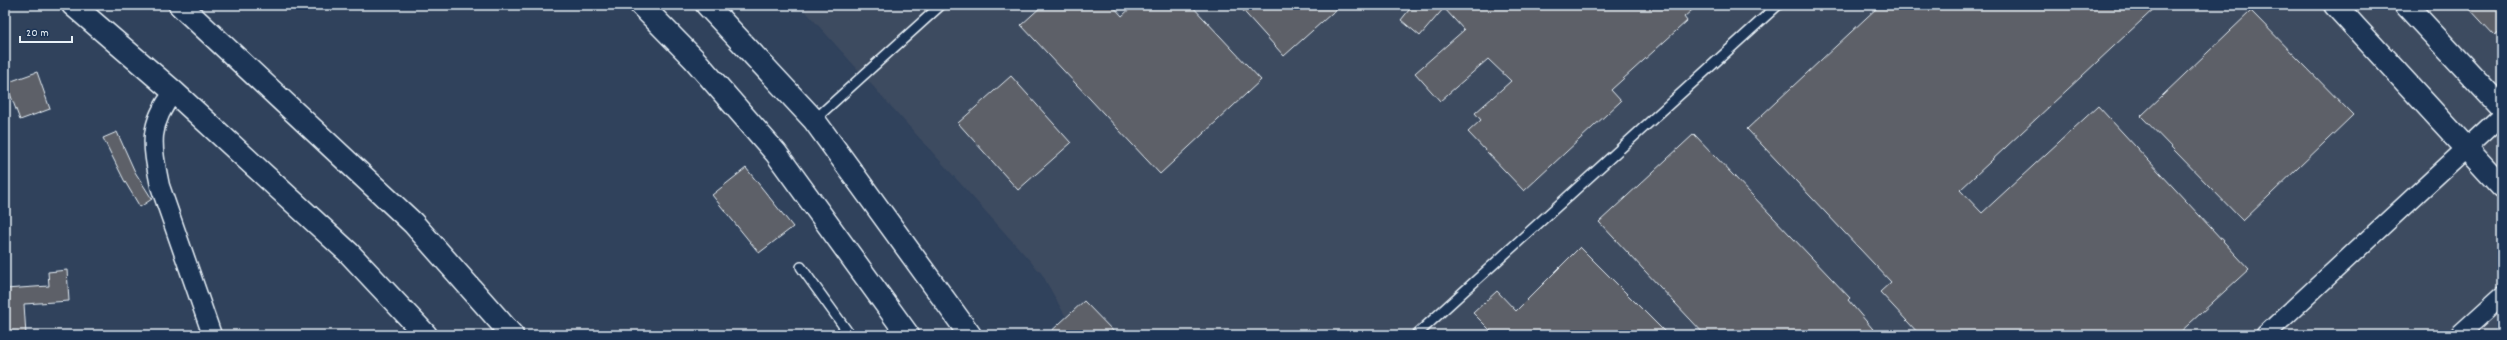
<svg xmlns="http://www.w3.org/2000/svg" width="2507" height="340" font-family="Dekko,sans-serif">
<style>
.built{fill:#3e4b60}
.building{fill:#5d6068;stroke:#e8f1f8}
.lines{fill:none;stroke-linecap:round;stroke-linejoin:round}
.lane-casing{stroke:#e8f1f8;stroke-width:12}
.street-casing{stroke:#e8f1f8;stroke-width:21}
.secondary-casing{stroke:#e8f1f8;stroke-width:25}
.primary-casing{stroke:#e8f1f8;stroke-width:25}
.lane{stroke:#1d3557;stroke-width:9}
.street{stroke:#1d3557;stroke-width:18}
.secondary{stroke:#1d3557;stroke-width:22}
.primary{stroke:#1d3557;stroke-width:22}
</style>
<rect width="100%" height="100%" fill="#30425c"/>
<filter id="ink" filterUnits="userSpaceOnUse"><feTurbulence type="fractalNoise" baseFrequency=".025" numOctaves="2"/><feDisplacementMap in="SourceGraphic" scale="8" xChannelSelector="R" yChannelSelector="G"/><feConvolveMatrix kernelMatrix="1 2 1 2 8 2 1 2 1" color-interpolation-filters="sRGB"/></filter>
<g filter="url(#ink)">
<path class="built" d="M 800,5 L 2502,5 L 2502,335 L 1076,335 L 1042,274 Z"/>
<g class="building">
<path d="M 1043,5 L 1112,5 L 1122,16 L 1134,5 L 1191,5 L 1261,80 L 1160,174 L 1021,25 Z"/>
<path d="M 1238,5 L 1341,5 L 1284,56 Z"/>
<path d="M 1413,5 L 1698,5 L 1684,17 L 1687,21 L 1611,90 L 1621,101 L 1524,191 L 1468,132 L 1481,120 L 1475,113 L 1511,81 L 1488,59 L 1440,101 L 1415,73 L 1464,30 L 1444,8 L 1420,36 L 1401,20 Z"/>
<path d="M 1880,5 L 2158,5 L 1960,190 L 1982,213 L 2098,106 L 2249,269 L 2177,335 L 1920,335 L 1880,292 L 1891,282 L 1747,129 Z"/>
<path d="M 2466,5 L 2502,5 L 2502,30 L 2495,36 Z"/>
<path d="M 2251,11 L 2353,115 L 2243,221 L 2141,116 Z"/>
<path d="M 37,72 L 50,109 L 20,120 L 6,83 Z"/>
<path d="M 1011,76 L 1071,143 L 1018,190 L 958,123 Z"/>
<path d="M 117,132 L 135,172 L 152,199 L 140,207 L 124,180 L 103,138 Z"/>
<path d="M 1694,134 L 1850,298 L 1848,300 L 1878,335 L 1705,335 L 1599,222 Z"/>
<path d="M 746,168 L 793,227 L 759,253 L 712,195 Z"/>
<path d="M 1580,247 L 1668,335 L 1495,335 L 1473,313 L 1497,291 L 1516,311 Z"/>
<path d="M 67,270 L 69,301 L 24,304 L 26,335 L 5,335 L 5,289 L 49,286 L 48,272 Z"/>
<path d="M 1084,301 L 1117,335 L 1047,335 Z"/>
</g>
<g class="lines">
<defs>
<g id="lane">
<path d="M 814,120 L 941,5"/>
<path d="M 801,267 L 850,335"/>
<path d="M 1416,335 L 1778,5"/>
</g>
<g id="street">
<path d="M 174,92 C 147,125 152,146 160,186 L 212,335"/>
<path d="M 2265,335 L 2502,115"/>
<path d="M 2459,335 L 2502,296"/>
</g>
<g id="secondary">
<path d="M 641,5 L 694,59 L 776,153 L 908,335"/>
<path d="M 707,5 L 814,120 L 970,335"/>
<path d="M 2335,5 L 2502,187"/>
<path d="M 2406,5 L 2502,108"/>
</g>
<g id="primary">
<path d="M 73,5 L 174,92 L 349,253 L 426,335"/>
<path d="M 180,5 L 413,223 L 512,335"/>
</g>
</defs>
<use href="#lane" class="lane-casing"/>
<use href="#street" class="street-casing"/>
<use href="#secondary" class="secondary-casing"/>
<use href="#primary" class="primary-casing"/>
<use href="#lane" class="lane"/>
<use href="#street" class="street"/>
<use href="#secondary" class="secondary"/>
<use href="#primary" class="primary"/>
</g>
</g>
<rect width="2507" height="340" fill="none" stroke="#1d3557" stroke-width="20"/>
<rect x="10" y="10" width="2487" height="320" fill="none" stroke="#e8f1f8" stroke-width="1.5" filter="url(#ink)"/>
<path d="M20 36v6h52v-6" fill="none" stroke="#e8f1f8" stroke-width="2"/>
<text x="26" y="36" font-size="12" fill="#e8f1f8" stroke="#1d3557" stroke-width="3" paint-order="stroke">20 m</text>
</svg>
